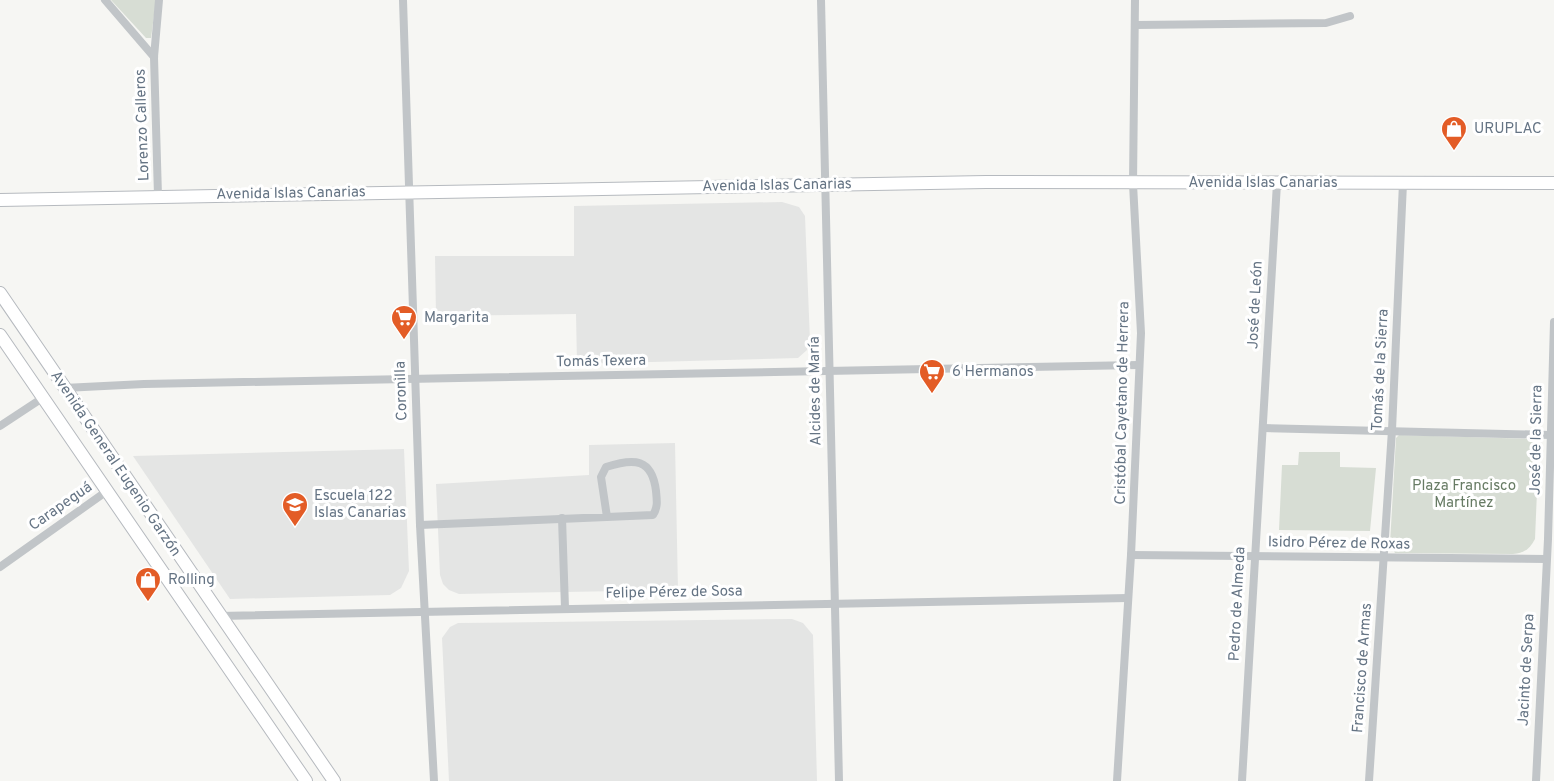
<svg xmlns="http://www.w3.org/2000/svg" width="1554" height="781" font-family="Overpass,sans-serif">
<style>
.built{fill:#e4e5e4}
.green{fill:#d7ddd4}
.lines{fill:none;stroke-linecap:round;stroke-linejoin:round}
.secondary-casing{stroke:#b6babf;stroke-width:14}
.street{stroke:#c1c5c8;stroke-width:8}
.secondary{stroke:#fff;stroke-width:12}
.labels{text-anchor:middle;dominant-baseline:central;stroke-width:6;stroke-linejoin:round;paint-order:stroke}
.street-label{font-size:15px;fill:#657484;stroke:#fff}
.poi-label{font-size:15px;fill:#657484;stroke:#fff;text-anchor:start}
.park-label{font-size:15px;fill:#677b64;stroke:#fff}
</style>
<rect width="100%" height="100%" fill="#f6f6f3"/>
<g class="built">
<path d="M 782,202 L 799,207 L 805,216 L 810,341 L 807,350 L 798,358 L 577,364 L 576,314 L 436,316 L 435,256 L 574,256 L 574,206 Z"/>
<path d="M 675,443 L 678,590 L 459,594 L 449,590 L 443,584 L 440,575 L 436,484 L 589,475 L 589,445 Z"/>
<path d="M 404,449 L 409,571 L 401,588 L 390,595 L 230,599 L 133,456 Z"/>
<path d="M 792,619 L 803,623 L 813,635 L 817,781 L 449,781 L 442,638 L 450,627 L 458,623 Z"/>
</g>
<g class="green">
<path d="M 111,0 L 156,0 L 151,38 L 146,38 Z"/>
<path d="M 1399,435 L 1537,439 L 1539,443 L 1535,539 C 1530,549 1524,553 1513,554 L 1395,553 L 1390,544 L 1396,438 Z"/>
<path d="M 1299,452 L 1340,452 L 1340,467 L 1376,468 L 1370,531 L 1279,530 L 1282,465 L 1298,465 Z"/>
</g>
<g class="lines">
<defs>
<g id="secondary">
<path d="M 0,200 L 986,182 L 1554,183"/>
<path d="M 0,293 L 334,781"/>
<path d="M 0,335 L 306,781"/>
</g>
</defs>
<use href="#secondary" class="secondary-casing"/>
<g class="street">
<path d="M 105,0 L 154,57"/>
<path d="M 403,0 L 420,525 L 434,781"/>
<path d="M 821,0 L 839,781"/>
<path d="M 1136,25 L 1326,23 L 1350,16"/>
<path d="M 158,196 L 154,57 L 159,0"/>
<path d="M 64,388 L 144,384 L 1138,365"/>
<path d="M 0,426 L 44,397"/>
<path d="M 1263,428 L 1550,435"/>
<path d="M 562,518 L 565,608"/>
<path d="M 420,525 L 653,515 C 658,507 657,501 656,491 C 652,458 634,458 606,467 L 601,477 L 607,517"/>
<path d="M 1131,555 L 1546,559"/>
<path d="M 0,567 L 107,491"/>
<path d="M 219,616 L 1128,598"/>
<path d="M 1117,781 L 1131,555 L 1141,333 L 1133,184 L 1135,0"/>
<path d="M 1242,781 L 1277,183"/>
<path d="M 1369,781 L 1392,430 L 1403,183"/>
<path d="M 1536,781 L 1548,539 L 1554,322"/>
</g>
<use href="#secondary" class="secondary"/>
</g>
<defs>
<symbol id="shop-pin" viewBox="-11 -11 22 30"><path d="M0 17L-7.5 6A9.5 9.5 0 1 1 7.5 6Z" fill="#e35c26" stroke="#fff"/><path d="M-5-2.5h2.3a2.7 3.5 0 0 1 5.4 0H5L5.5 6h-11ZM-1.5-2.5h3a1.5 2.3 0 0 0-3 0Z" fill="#fff"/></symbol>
<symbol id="supermarket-pin" viewBox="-11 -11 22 30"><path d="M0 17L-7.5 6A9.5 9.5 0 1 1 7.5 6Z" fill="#e35c26" stroke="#fff"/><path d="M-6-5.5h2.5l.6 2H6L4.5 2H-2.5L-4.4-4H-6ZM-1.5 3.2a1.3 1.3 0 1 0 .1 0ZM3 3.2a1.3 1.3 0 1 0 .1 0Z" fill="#fff"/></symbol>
<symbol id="school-pin" viewBox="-11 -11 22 30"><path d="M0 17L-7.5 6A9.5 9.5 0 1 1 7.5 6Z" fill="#e35c26" stroke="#fff"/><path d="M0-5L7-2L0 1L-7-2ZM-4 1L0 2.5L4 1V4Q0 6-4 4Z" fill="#fff"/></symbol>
</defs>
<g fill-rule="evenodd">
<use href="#shop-pin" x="1439" y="114" width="30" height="40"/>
<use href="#supermarket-pin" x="389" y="303" width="30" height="40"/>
<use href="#supermarket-pin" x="917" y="357" width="30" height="40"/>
<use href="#school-pin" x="280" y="490" width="30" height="40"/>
<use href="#shop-pin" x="133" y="565" width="30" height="40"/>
</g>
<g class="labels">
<g class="street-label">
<text transform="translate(143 125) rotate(-92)">Lorenzo Calleros</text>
<text x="1263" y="183">Avenida Islas Canarias</text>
<text transform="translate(777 186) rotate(-1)">Avenida Islas Canarias</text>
<text transform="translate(291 194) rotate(-1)">Avenida Islas Canarias</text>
<text transform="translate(1256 305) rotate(-87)">José de León</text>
<text transform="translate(601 362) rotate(-1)">Tomás Texera</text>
<text transform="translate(1381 370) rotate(-87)">Tomás de la Sierra</text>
<text transform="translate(402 391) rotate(-92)">Coronilla</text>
<text transform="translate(816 391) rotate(-91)">Alcides de María</text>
<text transform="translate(1123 403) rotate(-89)">Cristóbal Cayetano de Herrera</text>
<text transform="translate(1537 440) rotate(-89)">José de la Sierra</text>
<text transform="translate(115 464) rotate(56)">Avenida General Eugenio Garzón</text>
<text transform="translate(61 507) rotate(-35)">Carapeguá</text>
<text transform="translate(1339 544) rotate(1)">Isidro Pérez de Roxas</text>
<text transform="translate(674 593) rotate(-1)">Felipe Pérez de Sosa</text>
<text transform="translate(1238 604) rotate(-87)">Pedro de Almeda</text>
<text transform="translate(1363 668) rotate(-86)">Francisco de Armas</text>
<text transform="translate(1527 670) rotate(-87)">Jacinto de Serpa</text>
</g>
<g class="poi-label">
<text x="1474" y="129">URUPLAC</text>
<text x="424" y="318">Margarita</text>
<text x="952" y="372">6 Hermanos</text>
<text x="314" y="496">Escuela 122<tspan x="314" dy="17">Islas Canarias</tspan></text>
<text x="168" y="580">Rolling</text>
</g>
<g class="park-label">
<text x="1464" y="486">Plaza Francisco<tspan x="1464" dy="17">Martínez</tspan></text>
</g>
</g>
</svg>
